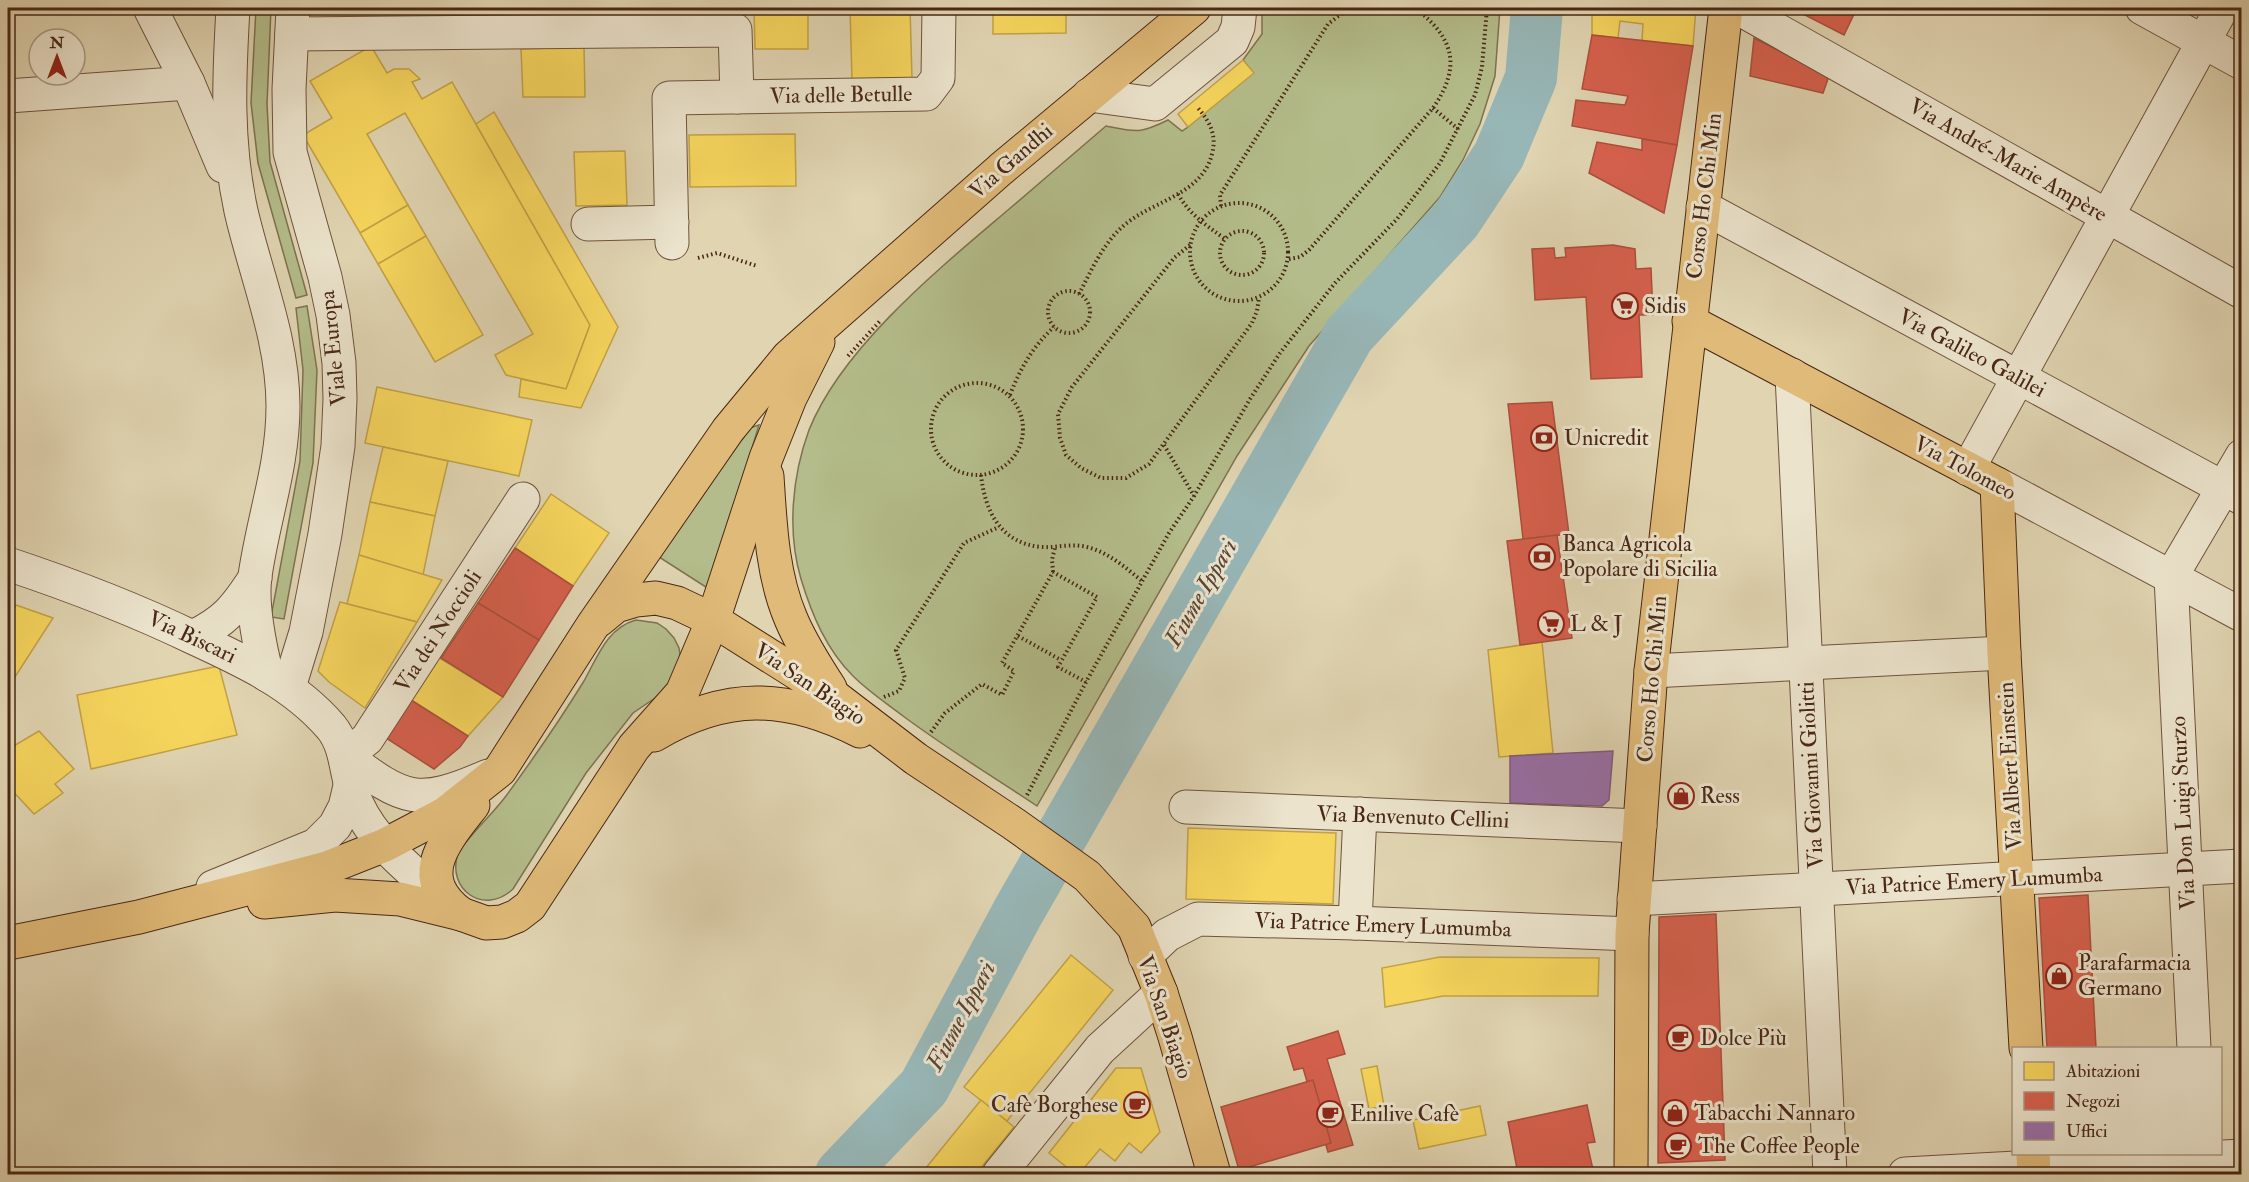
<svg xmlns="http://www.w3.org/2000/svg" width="2249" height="1182" font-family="'IM FELL Double Pica',serif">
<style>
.green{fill:#b3bc8a;stroke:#7e7250;stroke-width:1.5}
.homes{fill:#f6d55c;stroke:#c2a147;stroke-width:1.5}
.shops{fill:#d6604d;stroke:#ac4f3c;stroke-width:1.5}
.offices{fill:#9970ab;stroke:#815a7e;stroke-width:1.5}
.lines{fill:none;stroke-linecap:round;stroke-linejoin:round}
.river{stroke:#97b6b6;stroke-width:52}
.minor-casing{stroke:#70523c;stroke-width:35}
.major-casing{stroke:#4a2715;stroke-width:35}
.path{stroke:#4a2715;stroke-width:4;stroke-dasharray:1.5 3;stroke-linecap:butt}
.minor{stroke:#ebe3cc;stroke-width:33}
.major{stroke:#e0ba78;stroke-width:33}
.labels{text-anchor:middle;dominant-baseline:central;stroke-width:6;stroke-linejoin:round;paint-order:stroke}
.street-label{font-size:22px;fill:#4a2715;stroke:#ebe3cc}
.poi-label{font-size:22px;fill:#4a2715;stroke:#ebe3cc;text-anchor:start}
.water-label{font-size:24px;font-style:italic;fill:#594435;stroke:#ebe3cc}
</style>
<rect width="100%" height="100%" fill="#e0d4b1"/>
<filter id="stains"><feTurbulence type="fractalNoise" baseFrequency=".00333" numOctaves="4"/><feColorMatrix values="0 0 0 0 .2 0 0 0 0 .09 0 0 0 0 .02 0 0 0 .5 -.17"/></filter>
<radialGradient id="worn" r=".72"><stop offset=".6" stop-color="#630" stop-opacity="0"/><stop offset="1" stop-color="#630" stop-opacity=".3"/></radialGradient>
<g class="green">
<path d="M 256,8 L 271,8 L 267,104 L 270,162 L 307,295 L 296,298 L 258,163 L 251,103 Z"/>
<path d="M 1262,8 L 1500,8 L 1495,76 L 1480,124 L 1463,160 L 1440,197 L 1309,346 L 1237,456 L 1037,806 C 992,776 946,748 903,716 C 886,703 868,691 853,676 C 826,649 812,615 801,579 C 787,532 792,476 809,430 C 842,347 941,267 1008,210 C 1041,182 1073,154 1106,126 C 1136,132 1140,134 1168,120 L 1182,131 L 1188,127 L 1253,73 L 1243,60 L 1262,34 Z"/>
<path d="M 307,306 L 317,370 L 313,463 L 284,619 L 271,617 L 300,461 L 303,370 L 296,308 Z"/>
<path d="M 759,425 L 709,589 L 659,557 L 750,428 Z"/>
<path d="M 636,620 L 657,623 L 666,629 L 674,638 L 679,648 L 681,660 L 664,692 L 633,713 L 586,773 L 513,889 C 484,916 446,890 458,853 C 472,832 491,816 506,796 C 533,759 560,720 584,681 C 598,656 607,628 636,620 Z"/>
</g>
<g class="homes">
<path d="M 754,8 L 808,8 L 808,49 L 755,49 Z"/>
<path d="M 850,8 L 910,8 L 912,78 L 852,79 Z"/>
<path d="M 993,8 L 1066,8 L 1066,33 L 993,34 Z"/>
<path d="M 1592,8 L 1696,8 L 1693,46 L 1642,41 L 1643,24 L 1620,21 L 1618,38 L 1592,35 Z"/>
<path d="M 371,46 L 387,73 L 394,69 L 409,69 L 420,79 L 412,82 L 422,99 L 452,82 L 590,325 L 566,389 L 506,375 L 495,355 L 533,334 L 405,113 L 367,134 L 408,205 L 360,233 L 303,135 L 332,118 L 310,81 Z"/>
<path d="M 584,47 L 585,97 L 523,97 L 521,49 Z"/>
<path d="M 1243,60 L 1254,73 L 1188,127 L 1178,114 Z"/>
<path d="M 494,112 L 618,327 L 581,408 L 519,397 L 521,379 L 566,389 L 590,325 L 476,124 Z"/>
<path d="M 795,134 L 796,186 L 690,187 L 689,135 Z"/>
<path d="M 625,151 L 627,205 L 576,206 L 574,152 Z"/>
<path d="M 408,205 L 426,236 L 378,264 L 360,233 Z"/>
<path d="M 426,236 L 483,335 L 435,362 L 378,264 Z"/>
<path d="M 377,387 L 532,420 L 519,476 L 365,443 Z"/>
<path d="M 383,447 L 448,461 L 435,516 L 370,502 Z"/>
<path d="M 551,494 L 609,533 L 573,586 L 515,548 Z"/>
<path d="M 370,502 L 435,516 L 423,575 L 359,555 Z"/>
<path d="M 359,555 L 442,580 L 417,622 L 347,604 Z"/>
<path d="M 340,602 L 417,622 L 365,708 L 329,682 L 318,671 Z"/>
<path d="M 16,605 L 53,618 L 13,680 L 8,678 L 8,621 Z"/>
<path d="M 1542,642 L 1553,753 L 1499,757 L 1488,650 Z"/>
<path d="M 438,657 L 503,697 L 468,736 L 411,700 Z"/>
<path d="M 219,666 L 237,735 L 91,769 L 77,695 Z"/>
<path d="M 39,731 L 74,769 L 55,784 L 63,793 L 34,814 L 8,786 L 8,742 L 12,747 Z"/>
<path d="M 1188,828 L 1336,833 L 1333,904 L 1186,899 Z"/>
<path d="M 1071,955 L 1113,990 L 1007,1121 L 964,1087 Z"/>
<path d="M 1440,957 L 1599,958 L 1598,996 L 1443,996 L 1385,1007 L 1382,968 Z"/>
<path d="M 1377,1066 L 1384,1106 L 1369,1109 L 1361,1069 Z"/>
<path d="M 1116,1068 L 1141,1068 L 1160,1132 L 1141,1153 L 1129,1143 L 1115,1161 L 1100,1149 L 1079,1174 L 1075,1174 L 1049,1153 Z"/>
<path d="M 981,1100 L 1014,1127 L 976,1174 L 921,1174 Z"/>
<path d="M 1480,1106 L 1486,1135 L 1419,1149 L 1413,1120 Z"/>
</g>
<g class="shops">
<path d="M 1796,8 L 1857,8 L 1844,35 L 1795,10 Z"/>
<path d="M 1592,35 L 1693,46 L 1677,145 L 1572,126 L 1576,100 L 1625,105 L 1628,96 L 1582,89 Z"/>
<path d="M 1754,38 L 1829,76 L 1823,93 L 1750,76 Z"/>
<path d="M 1642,139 L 1677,145 L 1664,213 L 1589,173 L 1597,142 L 1642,150 Z"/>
<path d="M 1613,245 L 1635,249 L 1636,269 L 1651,268 L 1653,315 L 1639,315 L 1642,377 L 1591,379 L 1586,297 L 1535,300 L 1532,249 L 1554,248 L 1555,258 L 1566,257 L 1565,248 Z"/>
<path d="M 1552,402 L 1569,534 L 1523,539 L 1508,404 Z"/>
<path d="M 1557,535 L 1572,638 L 1520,645 L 1507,541 Z"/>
<path d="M 515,548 L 573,586 L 539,640 L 478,603 Z"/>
<path d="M 478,603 L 539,640 L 503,697 L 441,658 Z"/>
<path d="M 411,700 L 468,736 L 460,747 L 434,769 L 386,738 Z"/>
<path d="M 2088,895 L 2096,1048 L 2047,1048 L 2039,898 Z"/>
<path d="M 1716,914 L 1725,1160 L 1658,1163 L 1659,917 Z"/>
<path d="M 1338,1031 L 1345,1054 L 1327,1059 L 1353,1145 L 1328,1152 L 1303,1068 L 1294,1070 L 1287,1047 Z"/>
<path d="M 1313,1080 L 1331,1143 L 1239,1170 L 1221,1107 Z"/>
<path d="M 1587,1105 L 1595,1142 L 1587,1143 L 1594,1174 L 1555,1174 L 1554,1168 L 1518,1174 L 1508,1122 Z"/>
</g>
<path class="offices" d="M 1613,751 L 1609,800 L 1602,806 L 1510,803 L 1510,756 Z"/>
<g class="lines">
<path class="river" d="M 841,1174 L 924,1087 L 1018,912 L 1349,335 L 1456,220 L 1499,155 L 1531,78 L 1537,8"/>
<defs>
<g id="minor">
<path d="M 150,8 L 188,83 L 223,166"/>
<path d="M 233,8 C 229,77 226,142 241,211 C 256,276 283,339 283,406 C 283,466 263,519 255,576 C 251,604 260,648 267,675"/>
<path d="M 1738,8 L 2242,292"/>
<path d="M 2142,8 L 2242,63"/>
<path d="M 292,34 L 735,30 L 737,97"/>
<path d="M 1089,95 L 1155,104 L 1232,41 L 1238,27 L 1240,8"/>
<path d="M 8,96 L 188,83"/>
<path d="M 1703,207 L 2242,498"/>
<path d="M 588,224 L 672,222"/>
<path d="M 672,243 L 669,98 L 926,94 L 938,78 L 939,8"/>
<path d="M 1792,375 L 1830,1174"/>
<path d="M 1968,469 L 2222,8"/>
<path d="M 1997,484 L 2242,615"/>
<path d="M 8,564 C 71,585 134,609 194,638 C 244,661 294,684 331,727 C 349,749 345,779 357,804 C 376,846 418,876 452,907"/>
<path d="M 193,637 C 225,621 235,609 255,578"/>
<path d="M 1651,671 L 2004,653"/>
<path d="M 289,687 L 306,632 L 325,534 L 338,446 L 340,399 L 339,363 L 333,315 L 325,277 L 290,152 L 289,89 L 293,8"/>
<path d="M 345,756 L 367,739 L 523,499"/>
<path d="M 345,756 C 405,801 417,807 488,776"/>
<path d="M 1186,807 L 1640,826"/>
<path d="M 213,887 L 316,845 L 335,826 L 345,807 L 350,786"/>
<path d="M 1634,899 L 2242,866"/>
<path d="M 1355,923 L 1360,814"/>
<path d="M 1145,956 L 1167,935 L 1198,919 L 1355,923 L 1632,934"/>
<path d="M 2194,1048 L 2171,577 L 2242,456"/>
<path d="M 999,1174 L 1100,1049 L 1161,993"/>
<path d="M 1905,1174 L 2242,1156"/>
</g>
<g id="major">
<path d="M 1689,321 L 1997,484 L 2004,653 L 2026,1048"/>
<path d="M 767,476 C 770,523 772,575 791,619 C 801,643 815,665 830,688"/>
<path d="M 599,620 L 616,606 L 636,600 L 656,598 L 677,603 L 713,620 L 835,697 L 916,759 L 1014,824 L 1087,876 L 1134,927 L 1161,993 L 1175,1037 L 1214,1174"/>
<path d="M 654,735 C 726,692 786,694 860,731"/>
<path d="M 264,902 L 335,895 L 400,899 L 461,914 L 486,923 L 502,922 L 517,916 L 530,906 L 634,747 L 682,693 L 713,620 L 766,458 L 790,398 L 818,342"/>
<path d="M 461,914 C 412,877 445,841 473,805"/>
<path d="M 8,943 L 139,917 L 327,868 L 385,845 L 446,813 L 500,770 L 593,625 L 728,430 L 789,356 L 1001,169 L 1194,8"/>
<path d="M 2033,1154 L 2034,1174"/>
<path d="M 1631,1174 L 1632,934 L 1651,671 L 1726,8"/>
</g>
</defs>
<use href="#minor" class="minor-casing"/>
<use href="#major" class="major-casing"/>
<g class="path">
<path d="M 1433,108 L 1458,129"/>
<path d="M 1178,194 C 1189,214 1206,225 1225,239"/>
<circle cx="1239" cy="252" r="49"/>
<path d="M 1221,206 L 1220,195 L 1328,24 L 1349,8"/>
<circle cx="1242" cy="253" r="22"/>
<path d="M 1190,245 L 1174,258 L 1072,387 L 1058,414 L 1060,438 L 1066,455 L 1081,468 L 1101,478 L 1126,478 L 1149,464 L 1252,323 L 1257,311 L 1259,298"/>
<path d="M 698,258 L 717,253 L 757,266"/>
<path d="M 1289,259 L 1300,257 L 1309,250 L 1433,108 C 1462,66 1454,38 1415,8"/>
<circle cx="1069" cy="312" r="21"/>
<path d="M 1079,294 C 1090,273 1101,248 1118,231 C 1146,201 1201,198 1212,154 C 1217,135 1210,122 1198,108"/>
<path d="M 848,356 L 881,320"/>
<circle cx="977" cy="429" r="46"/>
<path d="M 1010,395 C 1020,369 1033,346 1054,327"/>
<path d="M 1164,445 L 1194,496"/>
<path d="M 981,475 C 985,512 1001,543 1041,547 C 1057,548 1071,543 1087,547 C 1108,552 1126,568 1142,581"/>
<path d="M 1053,572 L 1052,560 L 1055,547"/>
<path d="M 1018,636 L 1061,660"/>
<path d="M 884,697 L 899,691 L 905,678 L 896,650 L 964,543 L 999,527"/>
<path d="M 931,732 L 945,713 L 982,684 L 1002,695 L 1014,671 L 1002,663 L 1053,572 L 1097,597 L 1058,667 L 1086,682"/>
<path d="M 1027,795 L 1086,682 L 1169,533 L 1194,496 L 1250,399 L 1280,353 L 1335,283 L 1397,219 L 1440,163 L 1475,95 L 1482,67 L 1487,8"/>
</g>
<use href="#minor" class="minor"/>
<use href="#major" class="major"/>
</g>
<defs>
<symbol id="supermarket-ring" viewBox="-11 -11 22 22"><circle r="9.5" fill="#ebe3cc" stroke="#8f2418" stroke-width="1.5"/><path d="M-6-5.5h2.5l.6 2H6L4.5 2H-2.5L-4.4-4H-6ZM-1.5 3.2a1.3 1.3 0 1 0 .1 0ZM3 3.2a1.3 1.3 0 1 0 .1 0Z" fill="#8f2418"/></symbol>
<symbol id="bank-ring" viewBox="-11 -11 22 22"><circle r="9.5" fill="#ebe3cc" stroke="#8f2418" stroke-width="1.5"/><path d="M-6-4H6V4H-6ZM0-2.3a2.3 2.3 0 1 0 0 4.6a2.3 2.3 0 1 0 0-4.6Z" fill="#8f2418"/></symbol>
<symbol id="shop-ring" viewBox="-11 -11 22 22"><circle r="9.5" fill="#ebe3cc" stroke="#8f2418" stroke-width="1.5"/><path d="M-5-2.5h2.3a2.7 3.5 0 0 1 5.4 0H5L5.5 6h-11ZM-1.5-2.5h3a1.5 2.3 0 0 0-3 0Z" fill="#8f2418"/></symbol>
<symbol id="cafe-ring" viewBox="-11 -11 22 22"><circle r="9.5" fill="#ebe3cc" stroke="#8f2418" stroke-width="1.5"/><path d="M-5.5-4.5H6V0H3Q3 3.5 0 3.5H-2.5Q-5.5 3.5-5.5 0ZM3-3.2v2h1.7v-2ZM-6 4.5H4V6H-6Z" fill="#8f2418"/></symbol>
</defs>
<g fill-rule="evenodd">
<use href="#supermarket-ring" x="1610" y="291" width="30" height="30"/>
<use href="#bank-ring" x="1529" y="423" width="30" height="30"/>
<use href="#bank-ring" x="1527" y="542" width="30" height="30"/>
<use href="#supermarket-ring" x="1536" y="609" width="30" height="30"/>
<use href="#shop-ring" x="1666" y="781" width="30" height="30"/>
<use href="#shop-ring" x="2044" y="961" width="30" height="30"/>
<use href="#cafe-ring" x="1665" y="1023" width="30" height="30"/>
<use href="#cafe-ring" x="1122" y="1090" width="30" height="30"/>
<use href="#shop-ring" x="1660" y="1098" width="30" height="30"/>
<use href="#cafe-ring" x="1315" y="1099" width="30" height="30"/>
<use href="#cafe-ring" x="1663" y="1131" width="30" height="30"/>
</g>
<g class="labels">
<g class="street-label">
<text transform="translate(841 95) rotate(-1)">Via delle Betulle</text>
<text transform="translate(2008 160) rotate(30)">Via André-Marie Ampère</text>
<text transform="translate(1011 161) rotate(-41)">Via Gandhi</text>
<text transform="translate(1704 196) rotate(-83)">Corso Ho Chi Min</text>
<text transform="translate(333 348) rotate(-96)">Viale Europa</text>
<text transform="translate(1972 353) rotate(28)">Via Galileo Galilei</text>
<text transform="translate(1965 468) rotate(28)">Via Tolomeo</text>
<text transform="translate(438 631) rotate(-57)">Via dei Noccioli</text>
<text transform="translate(192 637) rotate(25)">Via Biscari</text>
<text transform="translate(1652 679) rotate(-85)">Corso Ho Chi Min</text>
<text transform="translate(810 684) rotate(34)">Via San Biagio</text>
<text transform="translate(2010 766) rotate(-93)">Via Albert Einstein</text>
<text transform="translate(1811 775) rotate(-93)">Via Giovanni Giolitti</text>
<text transform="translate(2183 813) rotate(-93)">Via Don Luigi Sturzo</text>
<text transform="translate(1413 817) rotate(2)">Via Benvenuto Cellini</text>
<text transform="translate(1974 881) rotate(-3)">Via Patrice Emery Lumumba</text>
<text transform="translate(1383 925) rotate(2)">Via Patrice Emery Lumumba</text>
<text transform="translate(1165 1017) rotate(71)">Via San Biagio</text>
</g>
<g class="poi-label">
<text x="1644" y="306">Sidis</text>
<text x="1564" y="438">Unicredit</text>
<text x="1562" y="544">Banca Agricola<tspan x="1562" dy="25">Popolare di Sicilia</tspan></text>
<text x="1570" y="624">L &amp; J</text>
<text x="1700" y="796">Ress</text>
<text x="2078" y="963">Parafarmacia<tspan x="2078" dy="25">Germano</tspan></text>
<text x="1700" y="1038">Dolce Più</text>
<text x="1118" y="1105" text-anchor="end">Cafè Borghese</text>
<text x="1694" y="1113">Tabacchi Nannaro</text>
<text x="1350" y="1114">Enilive Cafè</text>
<text x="1698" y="1146">The Coffee People</text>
</g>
<g class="water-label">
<text transform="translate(1201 593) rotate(-60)">Fiume Ippari</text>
<text transform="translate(961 1016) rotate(-62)">Fiume Ippari</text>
</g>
</g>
<rect width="2249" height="1182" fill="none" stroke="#e0d4b1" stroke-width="30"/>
<rect x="9" y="9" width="2231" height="1164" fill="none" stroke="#4a2715" stroke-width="3"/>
<rect x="15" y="15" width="2219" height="1152" fill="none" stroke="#4a2715" stroke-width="1.5"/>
<rect x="2012" y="1047" width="210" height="108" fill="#ebe3cc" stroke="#ab9883" stroke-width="1.5"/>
<rect x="2024" y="1062" width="30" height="18" fill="#f6d55c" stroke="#ab9883" stroke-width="1.5"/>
<text x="2066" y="1077" font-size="18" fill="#4a2715">Abitazioni</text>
<rect x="2024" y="1092" width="30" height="18" fill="#d6604d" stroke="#ab9883" stroke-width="1.5"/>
<text x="2066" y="1107" font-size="18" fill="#4a2715">Negozi</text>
<rect x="2024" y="1122" width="30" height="18" fill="#9970ab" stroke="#ab9883" stroke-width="1.5"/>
<text x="2066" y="1137" font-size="18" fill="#4a2715">Uffici</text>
<g transform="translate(57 57)"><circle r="28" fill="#ebe3cc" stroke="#ab9883" stroke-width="1.5"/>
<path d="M0-4.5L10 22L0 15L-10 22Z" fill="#8f2418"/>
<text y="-9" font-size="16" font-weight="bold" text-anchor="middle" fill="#4a2715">N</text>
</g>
<rect width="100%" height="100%" filter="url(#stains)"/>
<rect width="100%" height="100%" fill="url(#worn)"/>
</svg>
